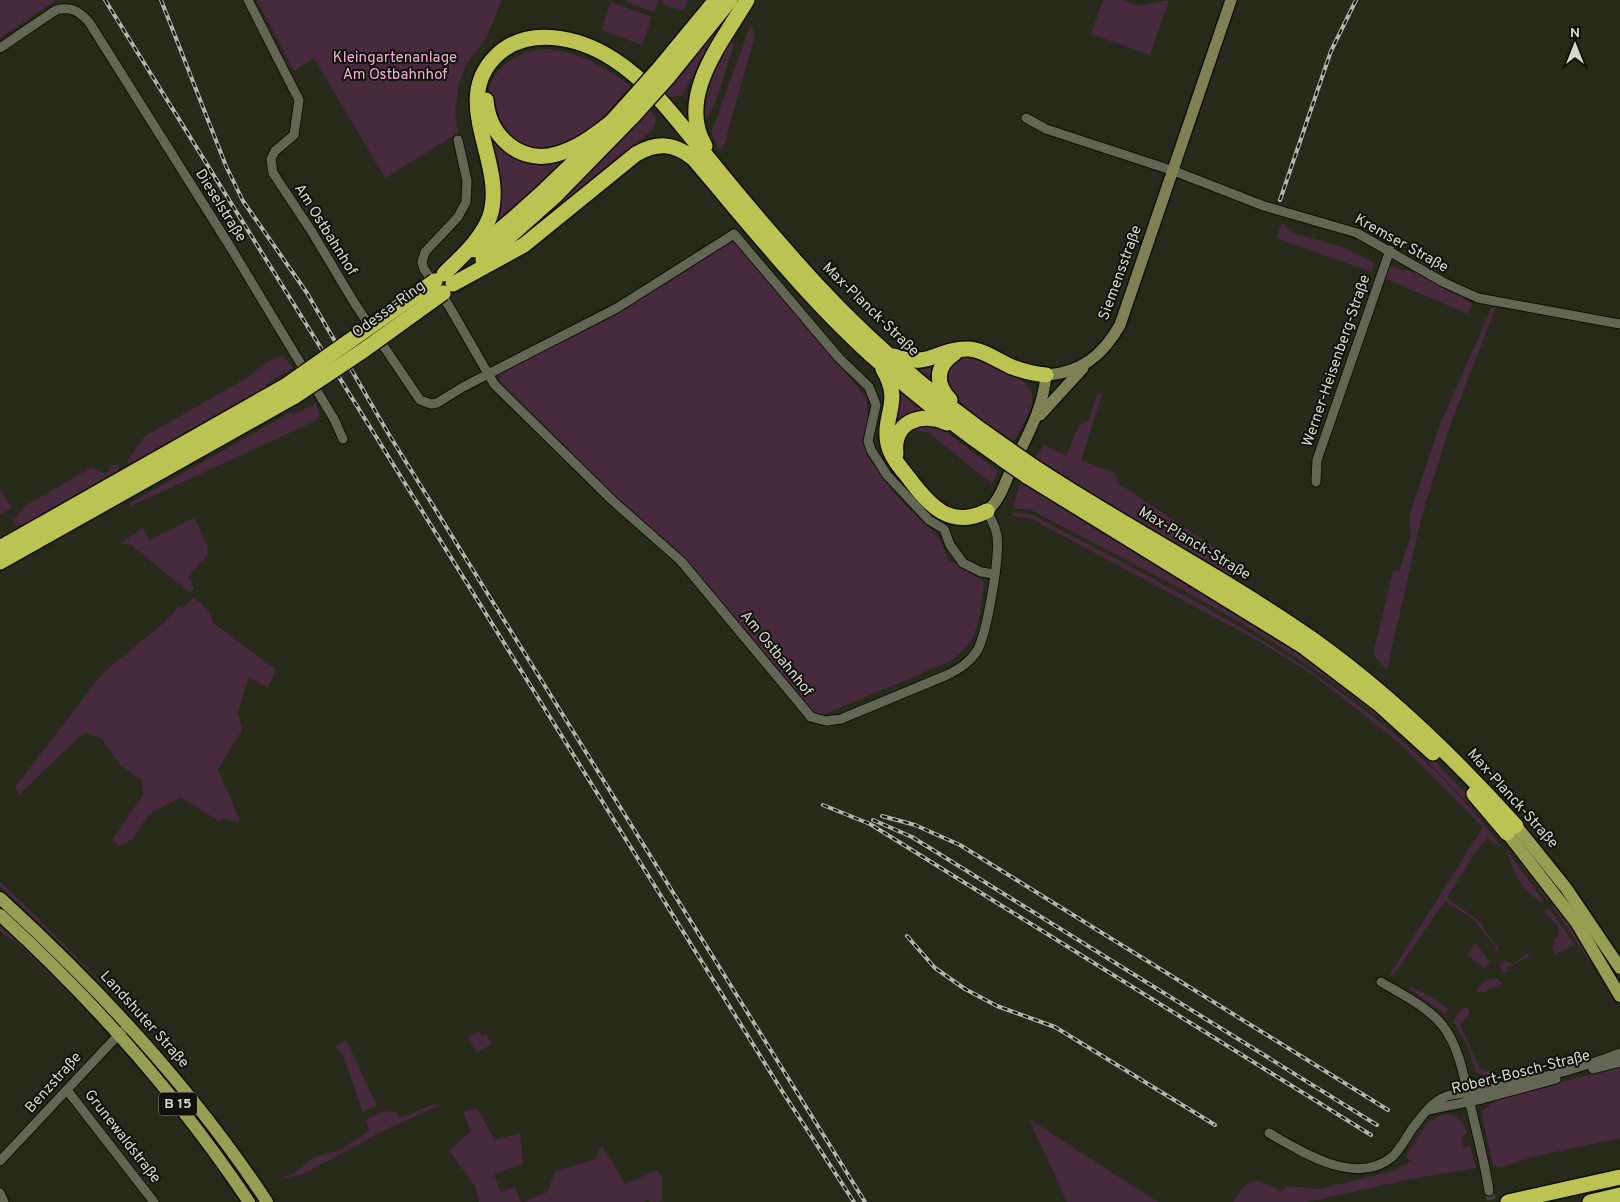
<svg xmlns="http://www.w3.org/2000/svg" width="1620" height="1202" font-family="Overpass,sans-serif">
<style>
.green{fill:#472a3d}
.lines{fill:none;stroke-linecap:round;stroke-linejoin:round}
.street-tunnel{stroke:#414335;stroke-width:9;stroke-dasharray:9 4.5;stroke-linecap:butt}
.street-casing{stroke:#101105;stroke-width:11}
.secondary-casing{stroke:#101105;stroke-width:14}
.primary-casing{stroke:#101105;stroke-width:15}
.highway-casing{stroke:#101105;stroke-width:18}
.street{stroke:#636555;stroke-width:9}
.secondary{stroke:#7e8154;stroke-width:11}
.primary{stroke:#989d54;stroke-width:12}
.highway{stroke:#bcc353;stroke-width:15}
.rail-casing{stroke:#b4b5ab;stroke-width:4}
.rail{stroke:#10110b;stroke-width:2;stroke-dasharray:5.5;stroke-linecap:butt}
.highway-bridge-casing{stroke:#101105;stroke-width:18;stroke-linecap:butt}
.highway-bridge{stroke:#bcc353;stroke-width:15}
.labels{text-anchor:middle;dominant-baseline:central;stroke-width:4;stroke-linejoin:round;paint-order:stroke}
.shield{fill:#10110b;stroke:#9b9c94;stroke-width:1}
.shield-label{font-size:14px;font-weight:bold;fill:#d6d7ce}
.park-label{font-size:15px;fill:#f4addb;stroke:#10110b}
.street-label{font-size:15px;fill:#d6d7ce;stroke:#10110b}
</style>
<rect width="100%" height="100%" fill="#27291a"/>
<g class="green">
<path d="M 0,0 L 56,0 L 0,38 Z"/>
<path d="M 257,0 L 502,0 L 486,38 L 467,63 L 459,83 L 455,111 L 458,133 L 385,178 L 314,58 L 294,71 Z"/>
<path d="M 627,0 L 659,0 L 654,12 L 626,2 Z"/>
<path d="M 663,0 L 688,0 L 683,11 L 662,4 Z"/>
<path d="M 1103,0 L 1123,0 L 1138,6 L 1169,0 L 1150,55 L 1091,34 Z"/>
<path d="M 611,2 L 652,17 L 642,45 L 601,30 Z"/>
<path d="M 722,21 L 724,25 L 691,78 L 683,95 L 667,98 L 662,94 Z"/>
<path d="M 751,24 L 755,36 L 724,145 L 719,150 L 711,133 Z"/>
<path d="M 728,41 L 734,44 L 716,101 L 700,132 L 705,86 Z"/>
<path d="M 543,49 C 577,50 605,67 631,86 L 591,130 L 571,145 L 535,152 L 501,134 C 497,123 492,112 490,100 C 484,71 519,51 543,49 Z"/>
<path d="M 650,109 L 656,119 L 654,128 L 537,229 L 518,242 L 514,240 L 594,166 Z"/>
<path d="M 484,119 L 498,141 L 572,157 L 492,230 Z"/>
<path d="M 1282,223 L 1292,233 L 1343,247 L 1374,263 L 1371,272 L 1276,238 Z"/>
<path d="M 732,240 L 776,287 L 867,399 L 868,420 L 863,439 L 867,456 L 894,493 L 939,538 L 949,561 L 959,565 L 984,582 C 979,617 981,642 948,662 L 821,716 L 813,713 L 678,551 L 617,499 L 500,383 L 499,375 C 578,333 657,292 732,240 Z"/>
<path d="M 1390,264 L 1399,269 L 1426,275 L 1472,303 L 1468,314 L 1384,278 Z"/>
<path d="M 1492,307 L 1496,307 L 1451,423 L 1422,515 L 1387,670 L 1373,654 L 1393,571 L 1400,570 L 1411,535 L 1409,516 L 1441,422 Z"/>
<path d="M 283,355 L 293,368 L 271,381 L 256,395 L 130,465 L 127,461 L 145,436 L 250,376 L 266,363 Z"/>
<path d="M 966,357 C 981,359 993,365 1006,371 C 1049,392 1031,409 1013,442 L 996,432 L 948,392 L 944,372 L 956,360 Z"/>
<path d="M 937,360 L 934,384 L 913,366 Z"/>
<path d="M 896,386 L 928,412 L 898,427 L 892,427 Z"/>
<path d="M 1097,393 L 1102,395 L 1081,460 L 1115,473 L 1118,483 L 1241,565 L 1231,579 L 1035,458 L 1044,445 L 1066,456 L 1079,425 L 1089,420 Z"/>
<path d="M 316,403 L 320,415 L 315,421 L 131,506 L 130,503 L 291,412 L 293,415 Z"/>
<path d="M 911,424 L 937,425 L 998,471 L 992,484 L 929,433 L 905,429 Z"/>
<path d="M 109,465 L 119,465 L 119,472 L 21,527 L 12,522 L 26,505 L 91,468 L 104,473 L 110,471 Z"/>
<path d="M 1020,483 L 1113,536 L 1300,650 L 1404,732 L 1435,761 L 1497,827 L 1500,839 C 1458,791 1414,744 1363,705 C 1262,626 1144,570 1031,510 L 1013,508 Z"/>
<path d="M 0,490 L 12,508 L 0,515 Z"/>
<path d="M 1013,512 L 1033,515 C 1201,605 1383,688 1500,845 L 1499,847 L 1487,838 L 1472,857 L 1447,898 L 1479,921 L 1498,949 L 1494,952 L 1496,948 L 1473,919 L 1445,901 L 1393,976 L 1390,974 L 1483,827 L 1397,741 L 1313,675 L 1260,642 L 1030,518 L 1012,516 Z"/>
<path d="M 194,518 L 208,547 L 207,556 L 188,576 L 194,588 L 190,593 L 131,545 L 120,544 L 143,527 L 149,540 Z"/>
<path d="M 193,597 L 209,611 L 213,623 L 276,669 L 268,688 L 249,677 L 238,712 L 242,730 L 218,769 L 240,821 L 237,823 L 224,818 L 218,821 L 181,797 L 148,815 L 133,839 L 119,846 L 112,840 L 143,795 L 142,780 L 121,766 L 102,739 L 87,733 L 81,735 L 19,795 L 15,787 L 103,673 L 166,621 L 179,606 L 183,608 Z"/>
<path d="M 1508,840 L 1552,899 L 1548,901 L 1513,854 L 1508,846 Z"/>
<path d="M 1508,850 L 1512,858 L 1545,903 C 1525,896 1510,870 1508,850 Z"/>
<path d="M 0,882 L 33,913 L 117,998 L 0,886 Z"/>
<path d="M 1556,904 L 1584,945 L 1602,979 L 1552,906 Z"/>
<path d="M 1549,908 L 1575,945 L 1555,954 L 1552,946 L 1555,945 L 1553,940 L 1559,935 C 1560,922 1550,920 1544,911 Z"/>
<path d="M 0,918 L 74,996 L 73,997 L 21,946 L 0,931 Z"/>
<path d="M 1475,943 L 1490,962 L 1485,968 L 1467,955 Z"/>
<path d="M 1528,953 L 1530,956 L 1506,968 L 1509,972 L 1502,972 L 1499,965 L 1505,960 L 1512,964 Z"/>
<path d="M 1496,978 L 1503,983 L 1482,993 L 1476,991 L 1485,981 Z"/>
<path d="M 1407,987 C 1417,986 1438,1002 1448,1008 L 1447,1012 L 1445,1014 Z"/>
<path d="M 1463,1007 L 1467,1008 L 1470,1013 L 1460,1025 L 1480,1069 L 1496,1073 L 1487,1076 L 1476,1072 L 1467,1045 L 1453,1021 Z"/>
<path d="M 479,1031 L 482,1036 L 486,1034 L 492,1044 L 477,1053 L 468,1038 Z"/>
<path d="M 346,1040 L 377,1105 L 363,1112 L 343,1056 L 335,1046 Z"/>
<path d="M 139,1049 L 181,1094 L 261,1202 L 256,1202 L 226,1158 Z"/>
<path d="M 1620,1067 L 1620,1138 L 1532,1157 L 1500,1168 L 1493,1165 L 1482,1115 L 1482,1111 L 1499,1098 Z"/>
<path d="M 434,1104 L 441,1105 L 389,1128 L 303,1174 L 283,1179 L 284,1176 L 291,1175 L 315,1157 L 340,1150 L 369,1131 L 366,1120 L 384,1111 L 396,1112 L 401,1118 Z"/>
<path d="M 477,1108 L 495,1140 L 520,1133 L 523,1163 L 494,1175 L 501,1192 L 515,1187 L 521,1202 L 479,1202 L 475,1186 L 449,1151 L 471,1131 L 463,1112 Z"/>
<path d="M 1444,1114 C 1458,1113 1464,1121 1467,1134 L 1461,1136 L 1463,1147 L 1470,1146 L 1476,1168 L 1411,1179 L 1308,1202 L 1233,1202 C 1249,1176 1256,1176 1281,1192 L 1287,1186 L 1319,1189 L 1394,1171 L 1411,1161 L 1406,1156 L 1428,1122 Z"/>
<path d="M 1029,1119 L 1158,1202 L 1067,1202 Z"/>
<path d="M 602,1146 L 625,1184 L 658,1170 L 662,1178 L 662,1201 L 650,1202 L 648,1199 L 644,1202 L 524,1202 L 547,1192 L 556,1171 L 596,1159 L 598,1150 Z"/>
</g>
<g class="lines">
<path class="street-tunnel" d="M 1489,1191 L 1492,1202"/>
<defs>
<g id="street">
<path d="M 248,0 L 299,100 L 294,135 L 275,151 L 271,159 L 273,173 L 312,232 L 355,304 L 420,400 L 431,404 L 437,403 L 463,387 L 617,308 L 734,234 L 839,358 L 869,387 L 876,405 L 868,441 L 871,450 L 887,475 L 929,520 L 944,529 L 950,545 L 963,563 L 981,572 L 994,574"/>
<path d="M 0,48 L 56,10 C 71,6 79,11 89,22 L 231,248 L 334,419 L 343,439"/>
<path d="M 1026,118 L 1046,129 L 1174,171 L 1264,206 L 1357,233 L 1445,283 L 1478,298 L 1620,324"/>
<path d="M 458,140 L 467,181 L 466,202 L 458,217 L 425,252 L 422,262 L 424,269 L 449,306 L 494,384 L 613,501 L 681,561 L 811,717 L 826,721 L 841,719 L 947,675 C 959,669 969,663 977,651 C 987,634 1000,556 997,536 C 996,527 991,519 987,511"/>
<path d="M 1316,482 L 1317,460 L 1390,250"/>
<path d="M 1381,982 C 1401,994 1428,1007 1443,1026 C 1461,1050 1465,1083 1472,1112 C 1478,1138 1485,1164 1489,1191"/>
<path d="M 1593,1069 L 1620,1062"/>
<path d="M 67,1090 L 154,1202"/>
<path d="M 1428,1110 L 1482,1099 L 1556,1079"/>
<path d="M 1269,1133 C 1302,1152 1356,1187 1392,1157 C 1400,1150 1406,1138 1412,1129 C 1421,1117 1432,1101 1447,1096 C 1458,1093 1470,1093 1481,1091 C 1528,1080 1576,1071 1620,1053"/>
<path d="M 0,1161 L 122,1031"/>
<path d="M 0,1193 L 4,1202"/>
</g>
<g id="secondary">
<path d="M 1040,415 L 1083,368"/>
<path d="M 987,511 C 1000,500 1003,487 1010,472 C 1025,439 1043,411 1046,375 C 1081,373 1103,355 1120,325 L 1231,0"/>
</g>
<g id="primary">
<path d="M 1516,826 L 1566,888 L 1620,968"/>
<path d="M 1507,833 L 1576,922 L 1620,996"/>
<path d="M 0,898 C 100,989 192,1088 267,1202"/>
<path d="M 0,915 C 94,1001 178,1096 249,1202"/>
</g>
<g id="highway">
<path d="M 659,69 L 716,0"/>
<path d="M 668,77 L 730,0"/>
<path d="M 486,100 C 489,136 520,165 557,154 C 579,148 596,134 613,121"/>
<path d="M 705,146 C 676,97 722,42 747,0"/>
<path d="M 475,250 C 530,207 580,159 626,106"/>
<path d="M 483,260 L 554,197 L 634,115"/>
<path d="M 444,274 C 461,257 482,239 490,216 C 507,163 449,102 496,56 C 527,25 579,37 613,59 C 649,82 673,115 700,148 C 729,184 759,220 790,255 C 853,328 928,394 1008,449"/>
<path d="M 453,284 L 524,245 L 636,154 C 657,142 674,143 693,158 C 752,227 810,301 879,362 C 919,398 960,430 1004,460"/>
<path d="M 894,356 C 932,369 936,348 969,349 C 984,350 998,361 1012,367 C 1023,371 1034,374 1046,375"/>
<path d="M 883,369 C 903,402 882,415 888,444 C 891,457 900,467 908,477 C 929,505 950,530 987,511"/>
<path d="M 950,400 C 935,384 935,366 955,353"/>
<path d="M 896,454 C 892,422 921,411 947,423"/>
<path d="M 1031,465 C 1123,526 1222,576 1312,639 C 1388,693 1454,757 1516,826"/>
<path d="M 1027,476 L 1303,646 L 1379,704 L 1433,753"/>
<path d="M 0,548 L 287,385"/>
<path d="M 0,562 L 295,396"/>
<path d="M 1474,794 L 1507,833"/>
<path d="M 1508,1202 L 1620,1177"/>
<path d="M 1590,1202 L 1620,1195"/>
</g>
</defs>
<use href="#street" class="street-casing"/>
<use href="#secondary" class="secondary-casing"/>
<use href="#primary" class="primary-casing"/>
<use href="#highway" class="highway-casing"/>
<use href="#street" class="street"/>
<use href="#secondary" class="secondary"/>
<use href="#primary" class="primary"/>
<use href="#highway" class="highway"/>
<defs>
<g id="rail">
<path d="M 105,0 L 782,1091 L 854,1202"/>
<path d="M 161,0 L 226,166 L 243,201 L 307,293 L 388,433 L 865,1202"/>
<path d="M 1280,200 L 1331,51 L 1356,0"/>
<path d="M 823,805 L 870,824 L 1371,1135"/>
<path d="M 882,816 L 915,825 L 960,845 L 1388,1110"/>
<path d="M 873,820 L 912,837 L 1377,1125"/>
<path d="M 907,936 L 935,968 L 965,989 L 997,1006 L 1055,1027 L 1215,1125"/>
</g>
</defs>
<use href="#rail" class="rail-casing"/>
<use href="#rail" class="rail"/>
<defs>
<g id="highway-bridge">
<path d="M 626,106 L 659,69"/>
<path d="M 634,115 L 668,77"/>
<path d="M 287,385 L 435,281"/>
<path d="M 295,396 L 364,350 L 443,293"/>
<path d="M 1008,449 L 1031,465"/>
<path d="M 1004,460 L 1027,476"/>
</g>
</defs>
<use href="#highway-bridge" class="highway-bridge-casing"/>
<use href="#highway-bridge" class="highway-bridge"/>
</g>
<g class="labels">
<rect class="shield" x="159" y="1092.5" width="38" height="23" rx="4"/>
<g class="shield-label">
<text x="178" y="1104">B 15</text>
</g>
<g class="park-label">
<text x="395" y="58">Kleingartenanlage<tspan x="395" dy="17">Am Ostbahnhof</tspan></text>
</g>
<g class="street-label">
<text transform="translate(220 206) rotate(58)">Dieselstraße</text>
<text transform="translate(325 230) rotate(58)">Am Ostbahnhof</text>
<text transform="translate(1401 244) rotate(29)">Kremser Straße</text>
<text transform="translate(1121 273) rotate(-70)">Siemensstraße</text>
<text transform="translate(389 310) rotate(-36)">Odessa-Ring</text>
<text transform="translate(870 310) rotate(44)">Max-Planck-Straße</text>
<text transform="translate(1337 361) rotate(-71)">Werner-Heisenberg-Straße</text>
<text transform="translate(1194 544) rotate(31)">Max-Planck-Straße</text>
<text transform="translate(776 654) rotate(51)">Am Ostbahnhof</text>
<text transform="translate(1512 799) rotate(48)">Max-Planck-Straße</text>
<text transform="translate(144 1020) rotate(48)">Landshuter Straße</text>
<text transform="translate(1521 1073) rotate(-14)">Robert-Bosch-Straße</text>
<text transform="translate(54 1083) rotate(-48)">Benzstraße</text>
<text transform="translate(122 1137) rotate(52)">Grunewaldstraße</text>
</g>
</g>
<g transform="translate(1575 45)" stroke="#10110b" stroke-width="4" paint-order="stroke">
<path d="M0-4L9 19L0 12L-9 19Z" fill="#d6d7ce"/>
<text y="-8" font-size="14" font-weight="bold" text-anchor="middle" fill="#d6d7ce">N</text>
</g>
</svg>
